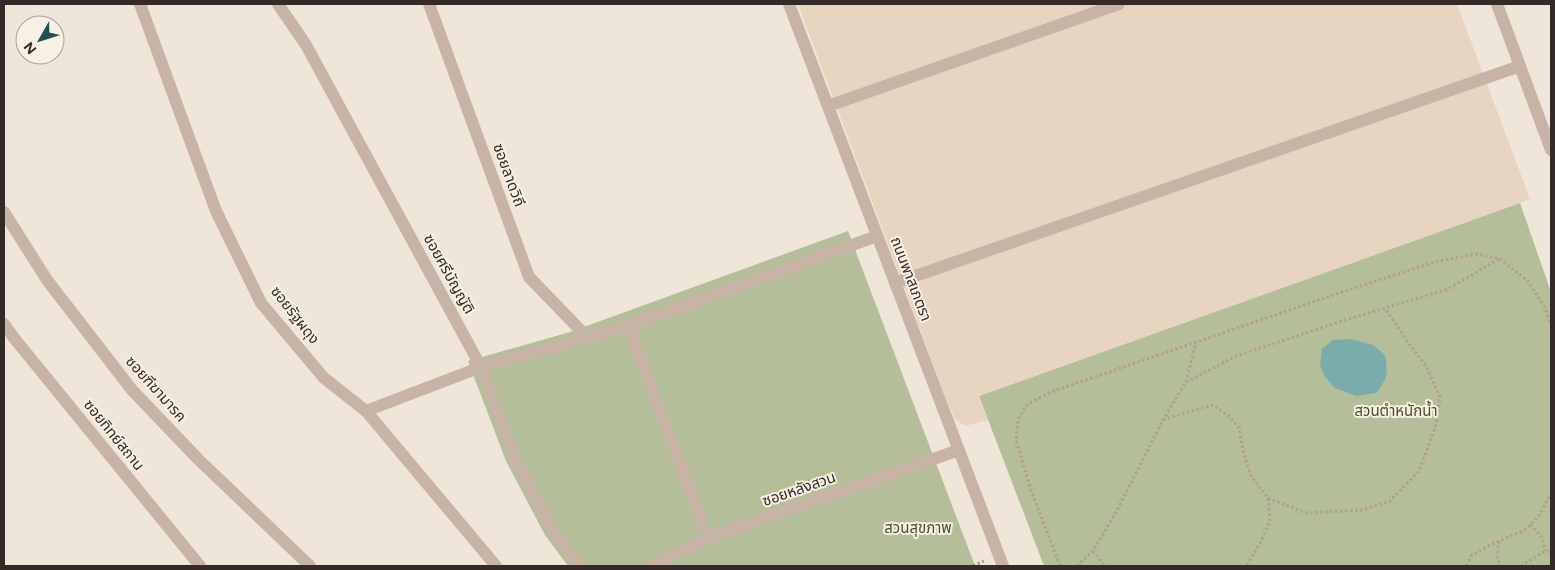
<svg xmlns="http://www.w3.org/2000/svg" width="1555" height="570" font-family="Figtree,'Noto Sans Thai',sans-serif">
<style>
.green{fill:#b4bf9a}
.plaza{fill:#e8d5c1}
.water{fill:#7aacac}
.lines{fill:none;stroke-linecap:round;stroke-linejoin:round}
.path{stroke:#b39e90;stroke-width:3;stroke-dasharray:2.5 2.5;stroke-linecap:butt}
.minor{stroke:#c8b4a6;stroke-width:12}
.labels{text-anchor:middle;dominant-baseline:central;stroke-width:4;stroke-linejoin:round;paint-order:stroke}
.street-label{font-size:15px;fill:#342a27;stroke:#f8efe5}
.park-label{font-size:15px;fill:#45512b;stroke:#f8efe5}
</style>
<rect width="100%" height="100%" fill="#f0e5d9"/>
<g class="green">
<path d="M 1520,203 L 1551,292 L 1551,566 L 1044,566 L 979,396 Z"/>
<path d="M 848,231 L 975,566 L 568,566 L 545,535 L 506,461 L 468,361 L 570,332 Z"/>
</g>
<path class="plaza" d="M 798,4 L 1457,4 L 1530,199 L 979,396 L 988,420 L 965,426 L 955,419 L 947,401 Z"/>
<path class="water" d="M 1351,339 L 1373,345 L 1385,355 C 1388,373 1388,378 1376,393 L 1356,396 L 1335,388 L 1325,377 L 1320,366 L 1322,349 L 1333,340 Z"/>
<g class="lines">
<g class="path">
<path d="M 1186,382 L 1196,342"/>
<path d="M 1163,420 L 1212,405 L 1228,415 L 1239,428 L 1243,451 L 1251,476 L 1268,498 L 1270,521 L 1260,543 L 1246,566"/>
<path d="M 1268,498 L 1306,513 L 1361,510 L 1390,501 L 1419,471 L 1436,425 L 1440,397 L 1426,366 L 1407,341 L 1385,308"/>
<path d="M 1530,525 L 1542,537 L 1545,551"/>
<path d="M 1499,541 L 1497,559 L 1501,566"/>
<path d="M 1093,551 L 1105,566"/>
<path d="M 973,566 L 984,561"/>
<path d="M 1060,566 L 1031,490 L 1016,440 L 1018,419 L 1028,404 L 1051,392 L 1336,294 L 1438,261 L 1477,254 L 1500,259 L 1528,281 L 1544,306 L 1551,324"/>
<path d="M 1077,566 L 1093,551 L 1116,512 L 1163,420 L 1185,383 L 1236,356 L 1339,322 L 1448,289 L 1499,259"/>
<path d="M 1467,566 L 1471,556 L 1492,544 L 1525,530 L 1538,517 L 1551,494"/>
<path d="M 1521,566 L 1545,551 L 1551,551"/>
</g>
<g class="minor">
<path d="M 140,4 L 216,211 L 261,303 L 324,378 L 366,411 L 496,566"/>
<path d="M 278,4 L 306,45 L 481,367 L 515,458 L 554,533 L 579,566"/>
<path d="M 429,4 L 529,277 L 588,338"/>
<path d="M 789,4 L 1003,566"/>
<path d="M 1497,4 L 1551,150"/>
<path d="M 828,106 L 1119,4"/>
<path d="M 4,212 L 47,280 L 132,390 L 198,459 L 310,566"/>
<path d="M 895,283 L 1520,66"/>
<path d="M 4,324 L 14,338 L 200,566"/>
<path d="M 366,411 L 481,367 L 588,338 L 628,326"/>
<path d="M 708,538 L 628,326 L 877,236"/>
<path d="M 653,566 L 708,538 L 959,450"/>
</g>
</g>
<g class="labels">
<g class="street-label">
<text transform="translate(509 175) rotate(70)">ซอยลาดวิถี</text>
<text transform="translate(449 274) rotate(61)">ซอยศรีบัญญัติ</text>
<text transform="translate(911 279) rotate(69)">ถนนพาสเภตรา</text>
<text transform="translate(295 315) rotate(52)">ซอยรัฐผดุง</text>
<text transform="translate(156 389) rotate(48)">ซอยฑีฆามารค</text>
<text transform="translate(114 435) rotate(51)">ซอยทิทย์สถาน</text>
<text transform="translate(799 489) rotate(-19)">ซอยหลังสวน</text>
</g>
<g class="park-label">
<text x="1396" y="411">สวนตำหนักน้ำ</text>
<text x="918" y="528">สวนสุขภาพ</text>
</g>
</g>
<rect width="1555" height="570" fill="none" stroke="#342a27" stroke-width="10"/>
<g transform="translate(40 40) rotate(231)"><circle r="24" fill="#f8efe5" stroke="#aaa099"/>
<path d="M0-4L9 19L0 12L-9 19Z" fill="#1e5254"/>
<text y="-8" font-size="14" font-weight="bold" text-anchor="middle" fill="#342a27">N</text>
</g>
</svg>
